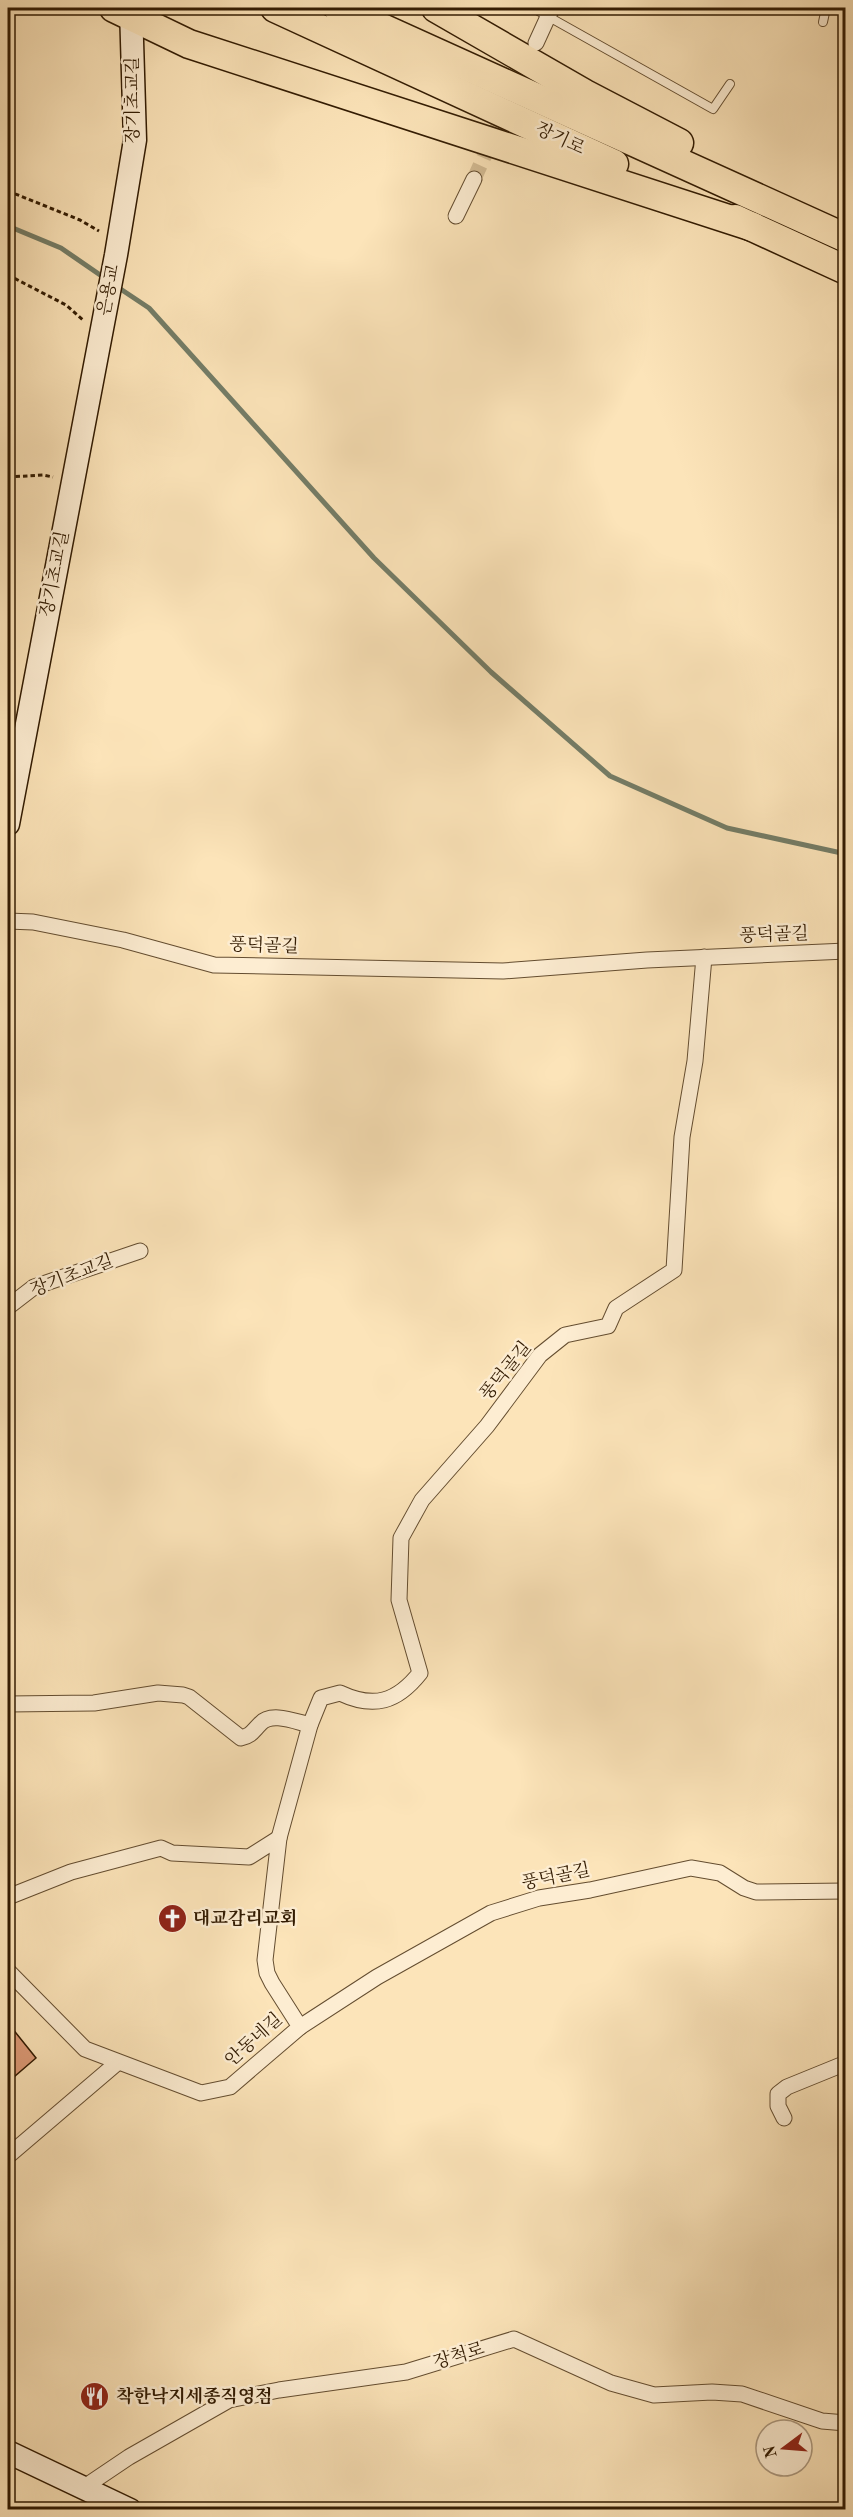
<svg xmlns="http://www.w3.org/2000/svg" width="853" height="2517" font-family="'Old Standard TT','Noto Serif KR',serif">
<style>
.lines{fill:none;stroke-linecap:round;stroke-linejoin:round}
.stream{stroke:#747d67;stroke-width:5}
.building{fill:#dd9b78;stroke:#321b02;stroke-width:1.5}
.street-tunnel{stroke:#d4bc94;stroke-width:15;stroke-dasharray:15 8;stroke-linecap:butt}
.lane-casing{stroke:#644d30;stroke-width:10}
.street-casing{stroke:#644d30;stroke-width:17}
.secondary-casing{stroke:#321b02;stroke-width:25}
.highway-casing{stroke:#321b02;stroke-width:31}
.path{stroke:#321b02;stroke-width:3;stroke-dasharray:4.5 3;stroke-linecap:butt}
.lane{stroke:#fdedd2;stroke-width:8}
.street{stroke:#fdedd2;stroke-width:15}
.secondary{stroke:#fdedd2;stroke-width:22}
.highway{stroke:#fce4b9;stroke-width:28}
.labels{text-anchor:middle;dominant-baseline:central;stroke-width:5;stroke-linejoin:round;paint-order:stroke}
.street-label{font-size:18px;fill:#321b02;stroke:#fdedd2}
.poi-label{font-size:18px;font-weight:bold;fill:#321b02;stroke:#fdedd2;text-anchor:start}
</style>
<rect width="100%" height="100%" fill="#fce4b9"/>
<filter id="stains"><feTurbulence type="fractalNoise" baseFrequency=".00333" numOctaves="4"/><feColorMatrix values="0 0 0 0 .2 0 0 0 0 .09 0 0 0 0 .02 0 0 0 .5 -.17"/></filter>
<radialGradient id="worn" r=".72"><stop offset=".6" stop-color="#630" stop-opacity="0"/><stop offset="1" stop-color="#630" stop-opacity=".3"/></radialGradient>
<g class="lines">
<g class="stream">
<path d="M 8,226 L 61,248 L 106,279"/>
<path d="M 116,286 L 149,308 L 374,558 L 491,672 L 610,776 L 727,828 L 846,854"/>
</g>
</g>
<path class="building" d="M 8,2023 L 36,2058 L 8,2082 Z"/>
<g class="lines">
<path class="street-tunnel" d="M 474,179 L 506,108"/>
<defs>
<g id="lane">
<path d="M 533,8 L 713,109 L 730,84"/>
<path d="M 823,22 L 826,8"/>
</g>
<g id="street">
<path d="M 536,43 L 552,8"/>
<path d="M 456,216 L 474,179"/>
<path d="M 8,921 L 33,922 L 123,940 L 214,965 L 503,971 L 647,960 L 846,951"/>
<path d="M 8,1307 L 34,1287 L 140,1251"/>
<path d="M 8,1704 L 94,1703 L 158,1693 L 183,1695 L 189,1697 L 241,1738 C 251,1736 253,1731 260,1724 C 271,1711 296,1722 310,1725 L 279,1838"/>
<path d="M 310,1725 L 321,1698 L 340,1693 C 374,1709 397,1702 420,1673 L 399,1600 L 401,1538 L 422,1500 L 487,1426 L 540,1355 L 565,1335 L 608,1326 L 616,1308 L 674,1270 L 682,1137 L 695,1061 L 704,957"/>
<path d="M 8,1897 L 71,1872 L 161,1848 L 172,1853 L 249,1857 L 279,1838 L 265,1960 L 267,1973 L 272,1983 L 300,2027 L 230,2087 L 201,2093 L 85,2049 L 8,1971"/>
<path d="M 300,2027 L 377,1977 L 491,1913 L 539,1898 L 590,1890 L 691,1868 L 720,1873 L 744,1888 L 756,1892 L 846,1891"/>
<path d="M 784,2118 L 778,2106 L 778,2094 L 787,2087 L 846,2063"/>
<path d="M 8,2156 L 117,2063"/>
<path d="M 83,2488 L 129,2457 L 229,2400 L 279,2390 L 406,2372 L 514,2339 L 611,2383 L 654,2395 L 712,2392 L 742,2394 L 822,2421 L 846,2423"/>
</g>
<g id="secondary">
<path d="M 8,824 L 116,255 L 135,140 L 131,8"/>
<path d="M 8,2452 L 130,2510"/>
</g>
<g id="highway">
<path d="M 114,8 L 189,44 L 753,227"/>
<path d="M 275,8 L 614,164"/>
<path d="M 338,8 L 846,238"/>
<path d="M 436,8 L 585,94 L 679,143"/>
<path d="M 735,219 L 846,270"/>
</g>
</defs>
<use href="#lane" class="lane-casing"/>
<use href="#street" class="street-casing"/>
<use href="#secondary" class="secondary-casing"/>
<use href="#highway" class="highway-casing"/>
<g class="path">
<path d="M 8,191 L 80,220 L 99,231"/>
<path d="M 8,275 L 66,305 L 83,320"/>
<path d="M 8,477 L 43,475 L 53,477"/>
</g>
<use href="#lane" class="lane"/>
<use href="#street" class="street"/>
<use href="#secondary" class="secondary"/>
<use href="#highway" class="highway"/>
</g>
<defs>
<symbol id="church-disc" viewBox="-11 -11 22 22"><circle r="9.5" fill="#8f2418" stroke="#fdedd2"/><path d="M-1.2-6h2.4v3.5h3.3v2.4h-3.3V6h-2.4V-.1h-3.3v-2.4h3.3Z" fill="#fff"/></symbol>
<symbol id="restaurant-disc" viewBox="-11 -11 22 22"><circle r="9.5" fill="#8f2418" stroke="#fdedd2"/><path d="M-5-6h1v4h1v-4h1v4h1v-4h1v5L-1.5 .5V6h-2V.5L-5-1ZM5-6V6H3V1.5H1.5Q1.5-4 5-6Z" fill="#fff"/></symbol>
</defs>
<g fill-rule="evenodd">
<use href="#church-disc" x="156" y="1902" width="33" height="33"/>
<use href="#restaurant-disc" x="78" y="2380" width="33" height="33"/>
</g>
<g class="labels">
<g class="street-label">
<text transform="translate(133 100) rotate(-90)">장기초교길</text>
<text transform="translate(560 139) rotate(25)">장기로</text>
<text transform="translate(109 290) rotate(-79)">은용교</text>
<text transform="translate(55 574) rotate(-79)">장기초교길</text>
<text transform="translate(774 935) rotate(-2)">풍덕골길</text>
<text transform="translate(264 946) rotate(2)">풍덕골길</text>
<text transform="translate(72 1276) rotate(-21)">장기초교길</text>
<text transform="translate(506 1371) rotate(-51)">풍덕골길</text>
<text transform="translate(556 1877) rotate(-12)">풍덕골길</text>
<text transform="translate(254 2040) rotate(-42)">안동네길</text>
<text transform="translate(459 2356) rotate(-17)">장척로</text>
</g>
<g class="poi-label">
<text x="193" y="1919">대교감리교회</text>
<text x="116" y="2397">착한낙지세종직영점</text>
</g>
</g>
<rect width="853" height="2517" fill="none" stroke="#fce4b9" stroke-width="30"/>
<rect x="9" y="9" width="835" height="2499" fill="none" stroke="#321b02" stroke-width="3"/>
<rect x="15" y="15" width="823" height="2487" fill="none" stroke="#321b02" stroke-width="1.5"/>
<g transform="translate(784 2448) rotate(254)"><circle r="28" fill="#fdedd2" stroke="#ac997f" stroke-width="1.5"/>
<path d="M0-4.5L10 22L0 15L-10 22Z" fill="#8f2418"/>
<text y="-9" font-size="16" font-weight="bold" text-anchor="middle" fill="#321b02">N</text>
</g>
<rect width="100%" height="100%" filter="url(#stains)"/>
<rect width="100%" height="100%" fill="url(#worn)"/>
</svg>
